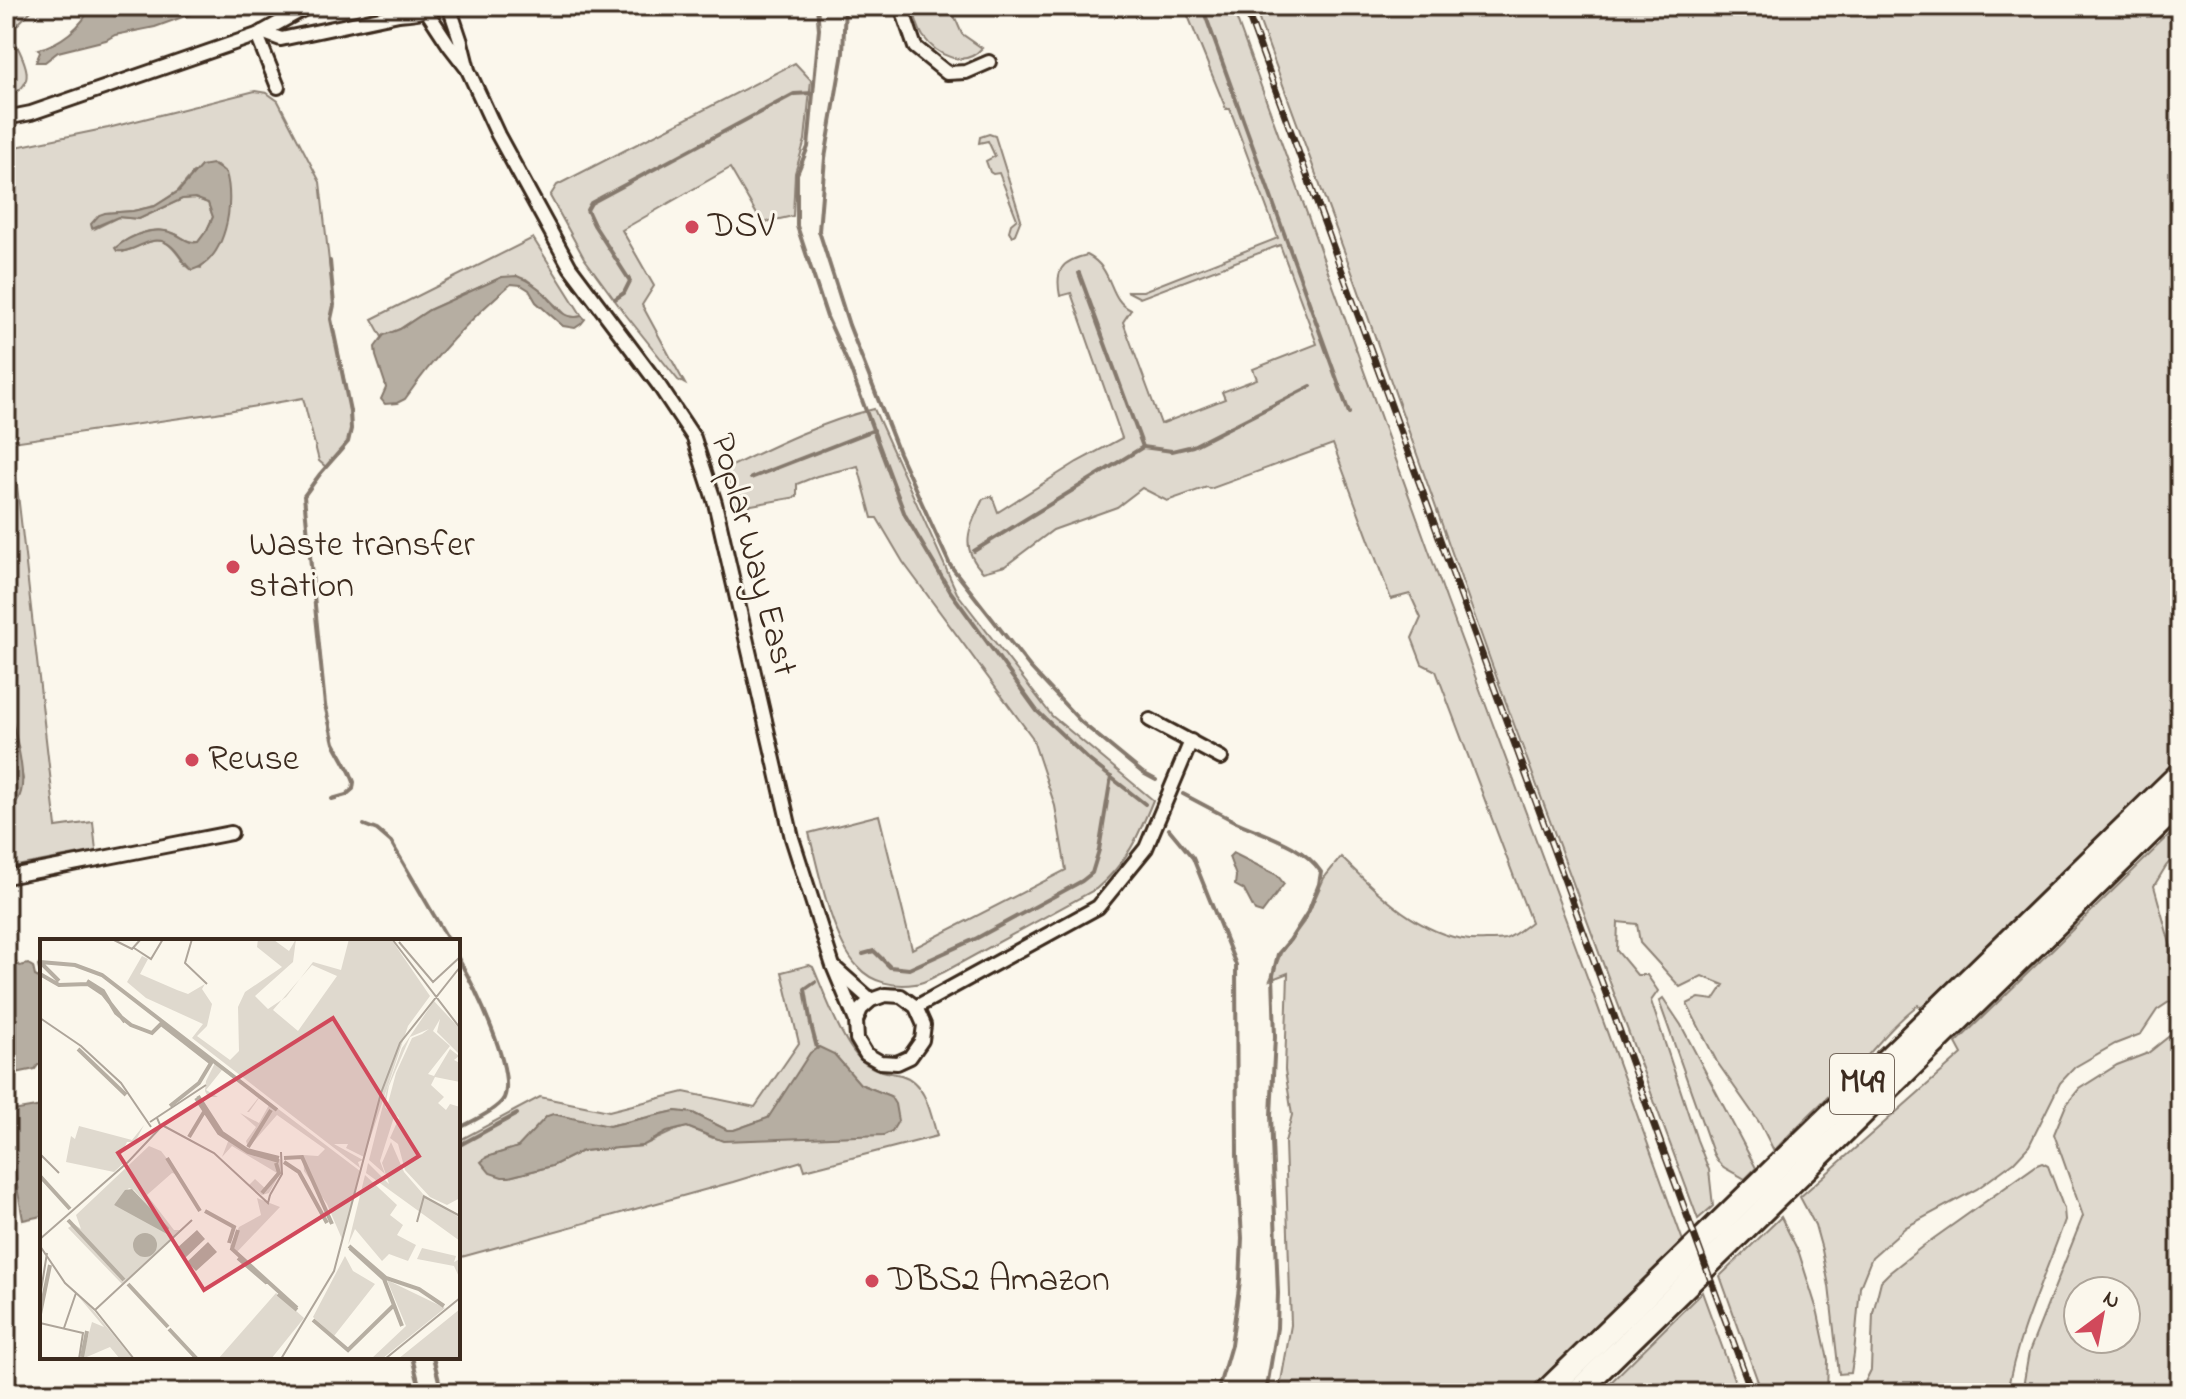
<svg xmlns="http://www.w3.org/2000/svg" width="2186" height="1399" font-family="'Indie Flower',sans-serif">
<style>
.green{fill:#dfd9ce;stroke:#8d8276;stroke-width:2;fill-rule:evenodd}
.water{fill:#b6aea2;stroke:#85796d;stroke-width:2}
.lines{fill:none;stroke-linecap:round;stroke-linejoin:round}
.stream{stroke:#85796d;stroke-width:4}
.street-casing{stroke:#3b2a1e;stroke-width:18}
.highway-casing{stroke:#3b2a1e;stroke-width:28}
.street{stroke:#fbf7ec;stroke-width:12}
.highway{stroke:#fbf7ec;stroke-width:22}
.rail-casing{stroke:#3b2a1e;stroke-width:7}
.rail{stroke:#fbf7ec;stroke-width:4;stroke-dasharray:12;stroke-linecap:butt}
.poi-dot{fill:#d1495b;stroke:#fbf7ec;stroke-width:3}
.labels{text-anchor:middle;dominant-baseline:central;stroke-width:6;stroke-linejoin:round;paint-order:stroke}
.shield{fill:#fbf7ec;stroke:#75685c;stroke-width:2}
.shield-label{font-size:34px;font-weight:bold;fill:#3b2a1e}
.poi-label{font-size:36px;fill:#3b2a1e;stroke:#fbf7ec;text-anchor:start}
.street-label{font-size:36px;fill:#3b2a1e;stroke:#fbf7ec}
.inset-river{fill:none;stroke:#b6aea2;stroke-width:4}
.inset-road{fill:none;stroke:#aea59a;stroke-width:2}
.view{fill:#d1495b;fill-opacity:0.15;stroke:#d1495b;stroke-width:4}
.inset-edge{fill:none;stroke:#3b2a1e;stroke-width:4}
</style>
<rect width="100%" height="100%" fill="#fbf7ec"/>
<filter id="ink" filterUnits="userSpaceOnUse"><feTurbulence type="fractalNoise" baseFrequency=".0125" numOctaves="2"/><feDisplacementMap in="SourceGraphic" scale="16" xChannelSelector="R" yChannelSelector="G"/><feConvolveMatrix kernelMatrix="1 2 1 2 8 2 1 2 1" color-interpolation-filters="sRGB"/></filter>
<g filter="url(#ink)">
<g class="green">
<path d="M 6,6 L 36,6 L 10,32 C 20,53 44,86 6,96 Z"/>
<path d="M 913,6 L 950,6 L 962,34 L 982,48 C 964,69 937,56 923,36 C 917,27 915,17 913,6 Z"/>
<path d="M 1184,6 L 1232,6 L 1447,601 L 1586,974 L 1683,1241 L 1527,1393 L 1279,1393 L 1291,1325 L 1285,1142 L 1292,1115 L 1285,1070 L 1288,973 L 1270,980 L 1281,953 L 1306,919 L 1324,878 L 1341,857 C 1380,895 1428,945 1486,940 C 1492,940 1500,940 1505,939 C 1514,936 1524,927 1531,922 L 1436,671 L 1422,664 L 1412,638 L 1421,618 L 1410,594 L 1391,599 L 1333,444 L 1210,489 L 1207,487 L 1167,501 L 1142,488 L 1117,507 L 1053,530 L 1005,566 L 983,572 C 958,547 970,526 983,499 L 992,496 L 998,512 L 1077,462 L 1122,438 L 1071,293 L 1060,296 C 1055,270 1061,261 1087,255 C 1115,269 1107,299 1131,310 L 1123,322 L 1161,424 L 1225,399 L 1222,392 L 1257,379 L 1253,369 L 1317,344 L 1280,245 L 1140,298 L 1127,291 L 1143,291 L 1278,238 L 1230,109 L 1226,109 Z"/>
<path d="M 1254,6 L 2180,6 L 2180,757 L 1922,1008 L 1918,1005 C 1893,1024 1874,1049 1853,1072 C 1827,1099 1799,1123 1774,1151 L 1761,1125 L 1717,1062 L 1687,1004 L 1699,998 L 1714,1000 L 1724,985 L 1702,976 L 1680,987 L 1640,943 L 1637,924 L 1618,922 L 1617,951 L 1637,975 L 1647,975 L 1658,991 L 1651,1001 L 1697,1140 L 1709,1170 L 1713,1206 L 1698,1219 L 1492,665 L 1357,286 Z"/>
<path d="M 795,63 L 811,80 L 805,140 L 795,173 L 793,216 L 762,223 L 730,168 L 622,230 L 654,286 L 642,305 L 685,384 L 678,380 L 622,310 L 584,258 L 550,196 L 557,185 Z"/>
<path d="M 255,91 L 267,93 L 278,101 L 320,182 L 334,305 L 331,319 C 336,344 358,425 347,443 C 342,452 333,459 326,467 L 319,461 L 303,398 L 216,413 L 12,442 L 56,827 L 93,822 L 96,851 L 6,868 L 6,813 L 23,779 L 6,696 L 6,149 L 108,128 ZM 217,165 L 226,173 L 201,268 L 186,266 C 163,231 159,238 123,252 L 120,244 C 135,234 155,226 173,233 C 183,237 187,243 198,242 L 207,230 L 213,217 L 208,203 L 195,198 L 182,199 L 139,219 L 118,217 L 96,228 L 105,213 L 133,211 L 155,206 L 178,191 L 193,173 Z"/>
<path d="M 989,134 L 995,136 L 1021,219 L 1015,234 L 1012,236 L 1009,231 L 1011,224 L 1017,219 L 999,173 L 993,174 L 990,172 L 986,161 L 995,156 L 988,141 L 979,143 L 980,137 Z"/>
<path d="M 533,238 L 582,316 L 571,318 L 567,316 L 544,293 L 526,279 L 502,277 L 429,310 L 400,329 L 382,337 L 372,319 Z"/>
<path d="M 874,409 L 957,593 L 1052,716 L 1153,800 C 1138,837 1127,863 1096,889 L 944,972 C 935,976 925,983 915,984 C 895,987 872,983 858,967 C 832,940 818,869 809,833 L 879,815 L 912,949 L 1066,870 L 1055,806 L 1032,737 L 903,562 L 877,518 L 872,518 L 858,466 L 817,476 L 797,484 L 797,497 L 746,506 L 735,503 L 724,470 C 773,446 821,422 874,409 Z"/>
<path d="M 2180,825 L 2180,850 L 2166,866 L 2154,886 L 2180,980 L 2180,1000 L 2169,1002 L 2157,1010 L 2141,1034 L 2115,1044 L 2075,1067 L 2060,1083 L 2029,1146 L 2014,1162 L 1977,1189 L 1906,1227 L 1872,1257 L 1860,1287 L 1854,1354 L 1851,1373 L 1839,1374 L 1829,1286 L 1822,1250 L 1815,1225 L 1800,1197 L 1962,1054 L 1956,1043 Z"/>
<path d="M 809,965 L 813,967 C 824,992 842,1043 861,1060 C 873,1071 886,1072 901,1075 C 926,1082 931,1115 937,1136 L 805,1170 L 802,1161 L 733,1182 L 458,1258 L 458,1141 L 540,1097 L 609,1111 L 684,1092 L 755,1107 L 799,1043 L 782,972 ZM 834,1054 L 860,1084 L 890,1096 L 713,1138 L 687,1127 L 678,1129 L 642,1146 L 582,1151 L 552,1166 L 509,1177 L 487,1157 L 518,1147 L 547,1116 L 609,1126 L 675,1111 L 693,1113 L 727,1130 L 734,1130 L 768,1118 Z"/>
<path d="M 1663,998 L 1681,1025 L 1756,1168 L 1745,1179 C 1729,1169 1722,1171 1713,1153 L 1659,1001 Z"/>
<path d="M 2172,1034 L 2180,1038 L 2180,1393 L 2022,1393 L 2029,1352 L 2083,1216 L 2054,1134 L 2066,1105 L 2079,1089 L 2117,1065 L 2148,1053 ZM 2078,1291 L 2126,1291 L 2126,1339 L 2078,1339 Z"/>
<path d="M 2042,1163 L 2048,1166 L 2064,1209 L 2065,1220 C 2044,1279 2018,1331 2007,1393 L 1837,1393 L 1838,1388 L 1861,1390 L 1871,1370 L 1873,1313 L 1881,1281 L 1889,1273 L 1923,1246 L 2037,1165 Z"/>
<path d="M 1781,1217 L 1799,1253 L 1818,1313 L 1828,1360 L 1827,1393 L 1762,1393 L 1720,1276 Z"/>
<path d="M 1702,1292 L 1739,1393 L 1600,1393 Z"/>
</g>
<g class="water">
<path d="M 91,6 L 106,6 L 114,16 L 119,15 L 120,6 L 213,6 L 155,27 L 115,35 L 106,40 L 58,52 L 45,62 L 36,62 L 40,52 L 38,49 C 60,44 82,27 91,6 Z"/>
<path d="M 212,164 L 226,173 C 235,203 226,260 192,270 C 183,264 180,253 171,246 C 153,230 136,254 117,251 L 115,248 C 131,235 155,225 175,234 C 184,238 188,244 198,242 L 207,230 L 213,217 L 208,203 L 195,198 L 182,199 L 139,219 L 118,217 L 92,228 L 91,224 L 99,215 L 105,213 L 133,211 L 155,206 L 179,191 L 201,166 Z"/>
<path d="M 517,276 C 527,280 537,286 545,294 C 556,306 563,321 582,316 L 585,319 L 581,324 L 575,328 L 563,326 L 536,302 L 529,290 L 521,285 L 511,284 C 472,317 434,357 405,399 L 397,403 L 385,404 L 381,399 L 386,388 L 385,383 L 376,356 L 375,347 L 384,335 L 400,329 L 429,310 L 502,277 Z"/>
<path d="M 6,696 C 11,720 27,770 21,792 C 19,801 12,808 6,813 Z"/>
<path d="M 1233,853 L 1277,875 L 1284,884 L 1262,913 L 1255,911 L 1244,890 L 1235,885 L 1236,876 L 1229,857 Z"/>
<path d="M 42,961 L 42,1065 L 38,1065 L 35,1069 L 6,1075 L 6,964 L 15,962 L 20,966 L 28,964 L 33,967 L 35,976 L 39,978 L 40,975 L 38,966 Z"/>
<path d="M 819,1047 L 834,1054 L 860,1084 L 890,1096 L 895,1104 L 898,1121 L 892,1131 L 884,1135 L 723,1141 L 687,1127 L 667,1132 L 642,1146 L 582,1151 L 552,1166 L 509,1177 L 502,1177 L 490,1173 L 481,1162 L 487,1157 L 518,1147 L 547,1116 L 553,1114 L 609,1126 L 675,1111 L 693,1113 L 727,1130 L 734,1130 L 768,1118 L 810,1053 Z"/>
<path d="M 42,1106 L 42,1216 L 23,1220 L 6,1124 L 6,1112 Z"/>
</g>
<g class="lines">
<g class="stream">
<path d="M 817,6 L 819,29 L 808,147 L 797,174 L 797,226 L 827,317 L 850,368 L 905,515 L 950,591 L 1037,711 L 1089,760 L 1145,804"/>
<path d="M 845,6 L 843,53 L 825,158 L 819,231 L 849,325 L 899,453 L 950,565 L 1030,667 L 1081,722 L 1143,773 L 1156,780"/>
<path d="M 1202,6 L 1349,413"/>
<path d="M 330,261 L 334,305 L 331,319 L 350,411 L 351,429 L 348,442 L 320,474 L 304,496 L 325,705 L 334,743 L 350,772 L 354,782 L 353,789 L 346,795 L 332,799"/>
<path d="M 1079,273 L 1143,447"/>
<path d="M 615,299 L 624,293 L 630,281 L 594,225 L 587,210 L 591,203 L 794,94 L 813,93"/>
<path d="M 751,478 L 874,430"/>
<path d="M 974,551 L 1143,447 L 1172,451 L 1193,446 L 1311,386"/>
<path d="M 1183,794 C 1200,803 1217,812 1234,821 C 1264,835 1302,844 1321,872 L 1319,884 L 1309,910 L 1290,940 L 1278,954 L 1273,975 L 1275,1037 L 1271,1115 L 1278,1293 L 1277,1328 L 1266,1393"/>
<path d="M 364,825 L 377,830 L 391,842 L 449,941"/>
<path d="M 1169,829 L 1193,858 L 1236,965 L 1237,1155 L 1242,1238 L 1240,1281 L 1231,1345 L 1217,1393"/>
<path d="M 863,954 L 874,951 L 890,967 L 909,969 L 977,938 L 1082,881 L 1092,873 L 1099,850 L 1111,777"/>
<path d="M 458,958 C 473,984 516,1070 504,1098 C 498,1110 470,1122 458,1129"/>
<path d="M 815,982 L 805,989 L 811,1025 L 817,1048"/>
<path d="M 458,1146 L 517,1114"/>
<path d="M 412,1357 L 421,1393"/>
<path d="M 433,1357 L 442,1393"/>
</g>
<defs>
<g id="street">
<path d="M 449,6 L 461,42 L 468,70 L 498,135 L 570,267 L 658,384 L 694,438 L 715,503 L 792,838 L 833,966 L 856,1021 L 857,1039 L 866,1054 L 880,1062 L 897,1063 L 910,1057 L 922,1040 L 924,1025 L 916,1007 L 901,996 L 885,995 L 871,1000 L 861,1009 L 856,1021"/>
<path d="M 901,6 L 915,47 L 947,73 L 966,72 L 989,62"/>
<path d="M 426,10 L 449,45 L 466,67"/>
<path d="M 262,32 L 281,39 L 399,14 C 410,13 422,13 432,6"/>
<path d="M 257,35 L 278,87"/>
<path d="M 6,118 L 31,113 L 257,35 L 309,6"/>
<path d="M 1150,720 L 1221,758"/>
<path d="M 6,877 L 231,833"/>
<path d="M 835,968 L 871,1000"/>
<path d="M 916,1007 L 1098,907 L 1146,848 L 1191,741"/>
</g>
<g id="highway">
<path d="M 1545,1393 L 2180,774"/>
<path d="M 1576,1393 L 2180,803"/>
</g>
</defs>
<use href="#street" class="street-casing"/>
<use href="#highway" class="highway-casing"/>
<use href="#street" class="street"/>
<use href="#highway" class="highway"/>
<defs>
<path id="rail" d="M 1245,6 L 1752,1393"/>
</defs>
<use href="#rail" class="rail-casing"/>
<use href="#rail" class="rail"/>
</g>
</g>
<g class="poi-dot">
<circle cx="692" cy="227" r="8"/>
<circle cx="233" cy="567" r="8"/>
<circle cx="192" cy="760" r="8"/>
<circle cx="872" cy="1281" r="8"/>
</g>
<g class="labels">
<rect class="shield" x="1830" y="1054" width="64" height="60" rx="6"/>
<g class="shield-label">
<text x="1862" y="1084">M49</text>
</g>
<g class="poi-label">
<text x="708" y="227">DSV</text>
<text x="249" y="546">Waste transfer<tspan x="249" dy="41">station</tspan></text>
<text x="208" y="760">Reuse</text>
<text x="888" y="1281">DBS2 Amazon</text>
</g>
<g class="street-label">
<text transform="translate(752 555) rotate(75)">Poplar Way East</text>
</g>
</g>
<g transform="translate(40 939)">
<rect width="420" height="420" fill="#fbf7ec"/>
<path d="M 218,0 L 234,1 L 249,12 L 256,0 L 253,23 L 215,57 L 228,70 L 246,58 L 273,23 L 301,31 L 309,0 L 351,0 L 390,57 L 368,87 L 324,218 L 306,209 L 308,205 L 294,205 L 323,221 L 318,223 L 320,229 L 152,99 L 163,85 L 106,59 L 87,43 L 102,17 L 108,20 L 100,35 L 137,51 L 148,55 L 165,45 L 162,50 L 172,65 L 167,87 L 157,97 L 190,121 L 199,112 L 198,68 L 205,53 L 242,28 L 217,8 ZM 272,26 L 297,37 L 258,92 L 233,71 ZM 394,62 L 420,90 L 420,116 L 397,93 L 400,80 L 393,92 L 410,107 L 388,135 L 394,137 L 410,110 L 419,117 L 414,121 L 420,124 L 420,143 L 395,138 L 391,146 L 404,158 L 398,164 L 406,171 L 410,165 L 420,168 L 420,259 L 407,266 L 390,258 L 365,231 L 358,205 L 350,199 L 359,179 L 347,168 L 356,134 L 372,99 L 382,95 L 389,90 L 370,98 L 349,147 L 345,168 L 354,178 L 340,222 L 345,235 L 329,221 L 347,150 L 362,109 ZM 145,99 L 320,232 L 302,300 L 287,265 L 264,232 L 263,216 L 278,217 L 285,210 L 237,176 L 208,209 L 206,202 L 216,188 L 200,174 L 219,184 L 229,166 L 219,159 L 209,173 L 207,173 L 219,158 L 182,131 L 166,151 L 178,158 L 168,158 L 165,152 L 166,142 L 175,124 ZM 104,186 L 95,203 L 87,203 L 81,216 L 86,222 L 74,233 L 26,223 L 31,197 L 35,200 L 39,187 L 92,201 ZM 189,200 L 209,213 L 241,221 L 242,231 L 229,254 L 222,256 L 209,246 L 215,240 L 227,251 L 237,234 L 192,207 L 182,218 ZM 351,203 L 364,233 L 383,255 L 420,279 L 420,302 L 326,234 L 328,224 L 349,245 L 342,224 ZM 109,207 L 121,212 L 140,236 L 132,234 L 107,256 L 134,291 L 140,291 L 82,345 L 28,289 L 34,285 L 41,290 L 36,276 ZM 89,249 L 94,251 L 129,291 L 74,266 ZM 325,236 L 357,266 L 350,276 L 363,286 L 357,296 L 376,306 L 368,322 L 349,315 L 342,322 L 315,290 L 308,306 ZM 217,259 L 240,268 L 196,314 L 190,307 L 199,288 L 221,276 ZM 382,309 L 416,317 L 414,323 L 420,320 L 420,340 L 414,327 L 377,320 ZM 305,317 L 313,332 L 335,345 L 294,397 L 273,378 ZM 347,341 L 405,369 L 342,420 L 331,420 L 366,387 ZM 236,354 L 264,379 L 231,420 L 178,420 ZM 38,357 L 48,365 L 93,420 L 80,420 L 70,408 L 42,420 L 52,383 L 64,388 ZM 420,370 L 420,420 L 358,420 L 399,387 Z" fill="#dfd9ce" fill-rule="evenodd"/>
<path d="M 92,250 L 129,289 L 127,295 L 74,266 L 85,251 ZM 157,291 L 165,300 L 144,320 L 136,310 ZM93 306a12 12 0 1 1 24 0a12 12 0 1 1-24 0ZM 168,303 L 177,313 L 156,332 L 147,323 Z" fill="#b6aea2"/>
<path class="inset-river" d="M 0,23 L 35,26 L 62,36 L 237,171M 1,24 L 19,42M 0,35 L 19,46 L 48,45 L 63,55 L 85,83M 47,42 L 63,52 L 76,74 L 91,86 L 112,94 L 121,85 L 171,124 L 159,144 L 130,167M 38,110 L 86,156M 158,157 L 182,194 L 207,211 L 239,219M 156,159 L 179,194 L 208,213 L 239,222M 149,198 L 164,173M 208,208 L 231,171M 127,219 L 160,272M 244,219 L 262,218 L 292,285M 244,223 L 259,233 L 287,284M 0,237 L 30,270M 222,254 L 239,234 L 236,224M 165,272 L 194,288 L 189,304M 28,281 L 84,341M 198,291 L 192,310 L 257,369M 309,307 L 346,339 L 379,350 L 404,367M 310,309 L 344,340 L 362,387M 198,319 L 227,344M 88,345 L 128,388M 238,355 L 257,371M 0,375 L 10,326M 273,381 L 308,411 L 354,366M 129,390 L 157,420M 42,418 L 47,392"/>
<path class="inset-road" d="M 72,0 L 92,10 L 101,0M 152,0 L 145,24 L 167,45M 352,0 L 420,89M 359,3 L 393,43 L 420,18M 94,9 L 111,20 L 123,0M 0,79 L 41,107 L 81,144 L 111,188M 110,183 L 166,146M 122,186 L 174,214 L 228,264 L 230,256M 0,215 L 19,234M 230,256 L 242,235 L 241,213M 383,257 L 420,277M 377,283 L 384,257M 0,300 L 88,223 L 121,188 L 117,179M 0,307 L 25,344 L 55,371 L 94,420M 0,358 L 7,314M 55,371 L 152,281M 0,384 L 43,394 L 39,420M 24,389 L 36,354M 241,420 L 294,332 L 341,154 L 360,104 L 420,28M 345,420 L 420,359"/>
<path class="view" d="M 293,79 L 379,217 L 164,351 L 78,214 Z"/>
<rect width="420" height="420" class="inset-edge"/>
</g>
<rect width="2186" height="1399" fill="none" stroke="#fbf7ec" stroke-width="32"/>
<rect x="16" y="16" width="2154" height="1367" fill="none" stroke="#3b2a1e" stroke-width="3" filter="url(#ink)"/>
<g transform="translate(2102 1315) rotate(32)"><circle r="38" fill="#fbf7ec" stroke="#aea59a" stroke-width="2"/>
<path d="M0-6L14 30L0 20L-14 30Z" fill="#d1495b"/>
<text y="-12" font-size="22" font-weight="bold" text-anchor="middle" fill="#3b2a1e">N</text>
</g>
</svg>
